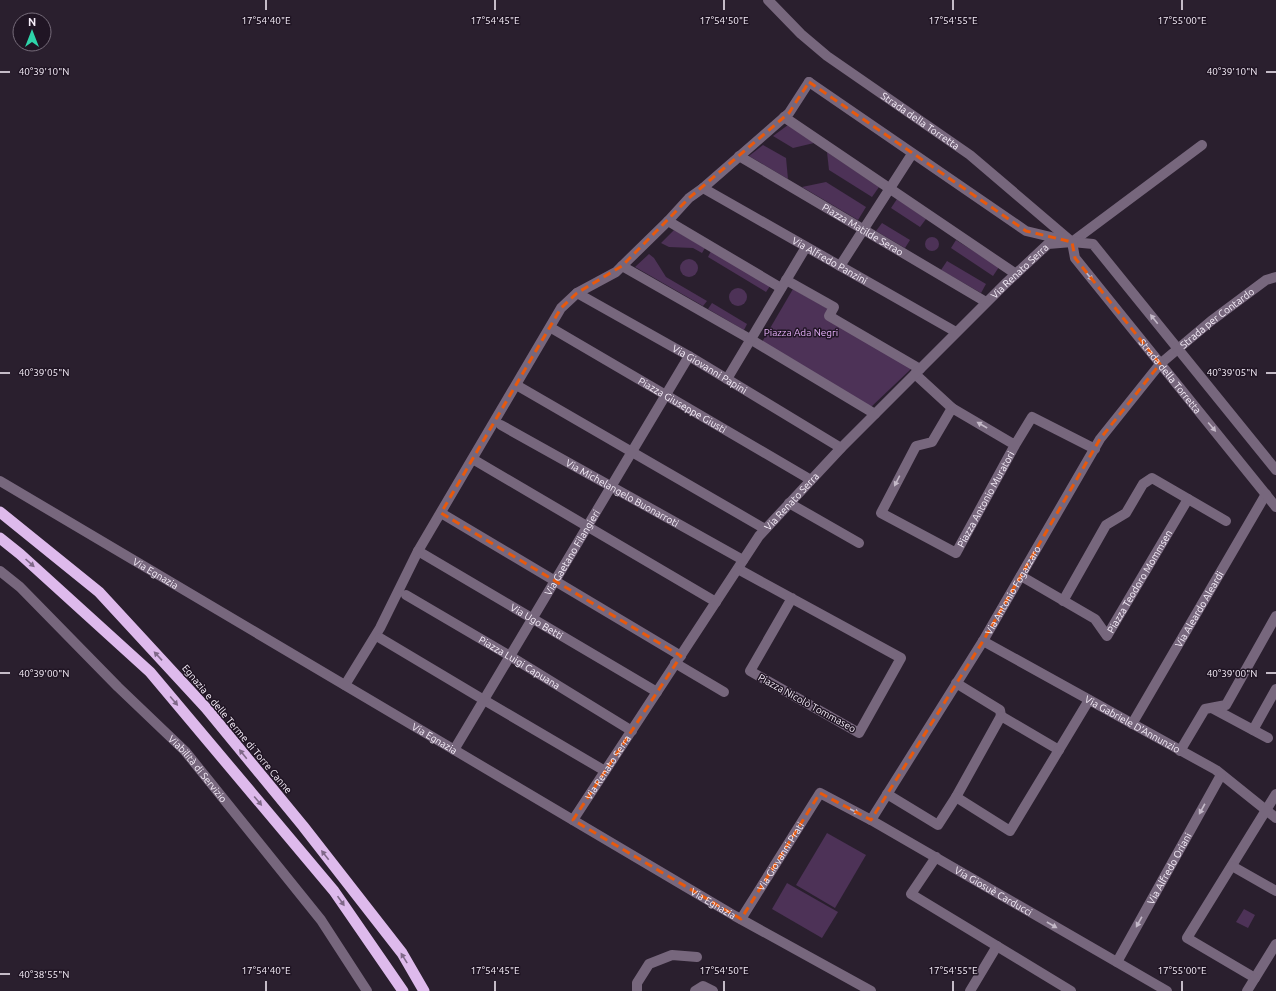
<svg xmlns="http://www.w3.org/2000/svg" width="1276" height="991" font-family="Ubuntu,sans-serif">
<style>
.green{fill:#4d3257}
.lines{fill:none;stroke-linecap:round;stroke-linejoin:round}
.pedestrian{stroke:#77677d;stroke-width:10}
.minor{stroke:#77677d;stroke-width:10}
.tertiary{stroke:#77677d;stroke-width:10}
.trunk{stroke:#debaec;stroke-width:11}
.oneway{fill:#c4b9c8}
.oneway2{fill:#7f6888}
.marked{fill:none;stroke:#e8590c;stroke-width:3;stroke-dasharray:8 5;stroke-linejoin:round}
.ticks{fill:none;stroke:#f7effa;stroke-width:1.5}
.labels{text-anchor:middle;dominant-baseline:central;stroke-width:3;stroke-linejoin:round;paint-order:stroke}
.street-label{font-size:10px;fill:#f7effa;stroke:#201524}
.park-label{font-size:10px;fill:#e6b0fa;stroke:#201524}
.ticks-label{font-size:10px;text-anchor:middle;fill:#f7effa;stroke:#201524;stroke-width:3;stroke-linejoin:round;paint-order:stroke}
</style>
<rect width="100%" height="100%" fill="#2a1f2e"/>
<g class="green">
<path d="M 788,125 L 814,143 L 793,148 L 773,136 Z"/>
<path d="M 763,145 L 786,158 L 788,179 L 749,156 Z"/>
<path d="M 827,152 L 879,187 L 872,197 L 829,170 Z"/>
<path d="M 826,182 L 866,207 L 858,220 L 802,187 Z"/>
<path d="M 897,199 L 926,219 L 920,227 L 891,208 Z"/>
<path d="M 882,223 L 910,240 L 905,248 L 876,231 Z"/>
<path d="M 674,230 L 705,248 L 702,253 L 693,248 L 669,247 L 661,243 Z"/>
<circle cx="932" cy="244" r="7"/>
<path d="M 956,240 L 999,267 L 993,276 L 951,248 Z"/>
<path d="M 711,251 L 770,286 L 766,292 L 708,257 Z"/>
<path d="M 649,254 L 654,258 L 666,277 L 707,301 L 703,306 L 635,267 Z"/>
<circle cx="689" cy="268" r="9"/>
<path d="M 947,261 L 986,284 L 981,293 L 941,270 Z"/>
<circle cx="738" cy="297" r="9"/>
<path d="M 793,289 L 830,310 L 912,368 L 871,407 L 762,342 Z"/>
<path d="M 712,303 L 747,324 L 744,330 L 708,309 Z"/>
<path d="M 827,833 L 866,855 L 835,908 L 796,885 Z"/>
<path d="M 787,883 L 838,912 L 822,938 L 772,909 Z"/>
<path d="M 1244,909 L 1255,915 L 1248,928 L 1236,922 Z"/>
</g>
<g class="lines">
<path class="pedestrian" d="M 345,685 L 380,628 L 418,551 L 561,308 L 577,293 L 616,272 L 622,266 L 668,221 L 689,198 L 703,188 L 789,113 L 809,82"/>
<g class="minor">
<path d="M 809,82 L 1026,231 L 1072,242 L 1202,145"/>
<path d="M 784,117 L 1016,274"/>
<path id="s1" d="M 739,156 L 986,302"/>
<path id="s2" d="M 703,188 L 956,332"/>
<path d="M 668,221 L 781,288"/>
<path d="M 622,266 L 750,339 L 875,414"/>
<path d="M 840,266 L 912,154"/>
<path d="M 786,280 L 834,307 L 829,316 L 920,369"/>
<path id="s3" d="M 577,293 L 689,356 L 841,448"/>
<path id="s4" d="M 553,329 L 811,480"/>
<path d="M 915,374 L 952,408"/>
<path d="M 727,379 L 806,247"/>
<path d="M 518,386 L 765,529"/>
<path id="s5" d="M 501,425 L 743,560"/>
<path id="s6" d="M 1015,445 L 952,408 L 932,442 L 916,446 L 881,513 L 956,553 L 1015,445 L 1032,417 L 1095,449"/>
<path d="M 476,461 L 716,602"/>
<path d="M 789,503 L 859,543"/>
<path d="M 441,513 L 681,656"/>
<path id="s7" d="M 418,551 L 657,692"/>
<path d="M 738,569 L 901,658 L 859,733 L 750,671 L 792,598"/>
<path id="s8" d="M 0,571 L 20,587 L 118,687 L 185,751 L 321,920 L 367,991"/>
<path id="s9" d="M 1021,576 L 1095,619 L 1107,636 L 1188,499"/>
<path id="s10" d="M 406,595 L 510,656 L 632,731"/>
<path d="M 1063,601 L 1106,525 L 1126,513 L 1143,484 L 1152,478 L 1226,521"/>
<path d="M 380,638 L 484,700 L 605,771"/>
<path id="s11" d="M 983,641 L 1216,770 L 1276,818"/>
<path d="M 675,663 L 724,692"/>
<path d="M 956,683 L 1000,710 L 1001,716"/>
<path d="M 1212,708 L 1268,738"/>
<path id="s12" d="M 1132,724 L 1266,494"/>
<path d="M 1253,730 L 1276,689"/>
<path id="s13" d="M 454,750 L 689,356"/>
<path d="M 1180,751 L 1205,709 L 1226,705 L 1276,616"/>
<path d="M 887,794 L 938,825 L 956,797 L 1001,716 L 1059,750"/>
<path d="M 1276,794 L 1187,938 L 1255,978 L 1276,944"/>
<path d="M 956,797 L 1010,831 L 1089,700"/>
<path id="s14" d="M 573,820 L 759,536 L 841,448 L 1005,284 L 1048,244 L 1072,242"/>
<path id="s15" d="M 871,820 L 983,641 L 1100,439 L 1160,364 L 1211,321 L 1266,280 L 1276,277"/>
<path d="M 936,857 L 911,894 L 1071,991"/>
<path d="M 1232,866 L 1276,891"/>
<path id="s16" d="M 741,919 L 820,793 L 871,820 L 1167,991"/>
<path id="s17" d="M 1117,962 L 1221,775"/>
<path d="M 637,991 L 637,983 L 649,964 L 672,955 L 697,957"/>
<path d="M 695,991 L 703,986 L 713,991"/>
<path d="M 970,991 L 997,946"/>
<path d="M 1247,991 L 1255,978"/>
</g>
<g class="tertiary">
<path id="s18" d="M 768,0 L 801,34 L 827,56 L 970,155 L 1072,242 L 1093,244 L 1276,470"/>
<path id="s19" d="M 1072,242 L 1075,258 L 1276,507"/>
<path id="s20" d="M 0,481 L 735,916 L 871,991"/>
</g>
<g class="trunk">
<path d="M 0,512 L 99,592 L 206,708 L 303,826 L 402,953 L 424,991"/>
<path d="M 0,538 L 20,554 L 150,672 L 334,891 L 403,991"/>
</g>
</g>
<defs><path id="oneway-solid" d="M-6-.8H1V-3.2L6.5 0L1 3.2V.8H-6Z"/></defs>
<g class="oneway">
<use href="#oneway-solid" transform="translate(1089 276) rotate(51)"/>
<use href="#oneway-solid" transform="translate(1154 319) rotate(-129)"/>
<use href="#oneway-solid" transform="translate(982 425) rotate(-150)"/>
<use href="#oneway-solid" transform="translate(1212 427) rotate(50)"/>
<use href="#oneway-solid" transform="translate(897 481) rotate(117)"/>
<use href="#oneway-solid" transform="translate(1202 809) rotate(119)"/>
<use href="#oneway-solid" transform="translate(854 811) rotate(28)"/>
<use href="#oneway-solid" transform="translate(1139 922) rotate(119)"/>
<use href="#oneway-solid" transform="translate(1052 925) rotate(30)"/>
</g>
<g class="oneway2">
<use href="#oneway-solid" transform="translate(30 563) rotate(42)"/>
<use href="#oneway-solid" transform="translate(158 656) rotate(-133)"/>
<use href="#oneway-solid" transform="translate(174 701) rotate(50)"/>
<use href="#oneway-solid" transform="translate(243 754) rotate(-129)"/>
<use href="#oneway-solid" transform="translate(258 801) rotate(50)"/>
<use href="#oneway-solid" transform="translate(325 855) rotate(-128)"/>
<use href="#oneway-solid" transform="translate(341 901) rotate(55)"/>
<use href="#oneway-solid" transform="translate(404 958) rotate(-122)"/>
</g>
<path class="marked" d="M 809,82 L 1026,231 L 1072,242 L 1075,258 L 1160,364 L 1100,439 L 983,641 L 871,820 L 820,793 L 741,919 L 573,820 L 681,656 L 441,513 L 561,308 L 577,293 L 622,266 L 689,198 L 789,113 Z"/>
<path class="ticks" d="M 266,0 L 266,10M 495,0 L 495,10M 724,0 L 724,10M 953,0 L 953,10M 1182,0 L 1182,10M 0,72 L 10,72M 1266,72 L 1276,72M 0,373 L 10,373M 1266,373 L 1276,373M 0,673 L 10,673M 1266,673 L 1276,673M 0,974 L 10,974M 266,981 L 266,991M 495,981 L 495,991M 724,981 L 724,991M 953,981 L 953,991M 1182,981 L 1182,991"/>
<g class="labels">
<g class="street-label">
<text stroke="none"><textPath href="#s18" startOffset="195">Strada della Torretta</textPath></text>
<text stroke="none"><textPath href="#s1" startOffset="144">Piazza Matilde Serao</textPath></text>
<text stroke="none"><textPath href="#s2" startOffset="146">Via Alfredo Panzini</textPath></text>
<text stroke="none"><textPath href="#s14" startOffset="711">Via Renato Serra</textPath></text>
<text stroke="none"><textPath href="#s15" startOffset="614">Strada per Contardo</textPath></text>
<text stroke="none"><textPath href="#s3" startOffset="153">Via Giovanni Papini</textPath></text>
<text stroke="none"><textPath href="#s19" startOffset="168">Strada della Torretta</textPath></text>
<text stroke="none"><textPath href="#s4" startOffset="150">Piazza Giuseppe Giusti</textPath></text>
<text stroke="none"><textPath href="#s5" startOffset="139">Via Michelangelo Buonarroti</textPath></text>
<text stroke="none"><textPath href="#s6" startOffset="351">Piazza Antonio Muratori</textPath></text>
<text stroke="none"><textPath href="#s14" startOffset="387">Via Renato Serra</textPath></text>
<text stroke="none"><textPath href="#s13" startOffset="230">Via Gaetano Filangieri</textPath></text>
<text stroke="none"><textPath href="#s20" startOffset="181">Via Egnazia</textPath></text>
<text stroke="none"><textPath href="#s9" startOffset="170">Piazza Teodoro Mommsen</textPath></text>
<text stroke="none"><textPath href="#s15" startOffset="270">Via Antonio Fogazzaro</textPath></text>
<text stroke="none"><textPath href="#s12" startOffset="133">Via Aleardo Aleardi</textPath></text>
<text stroke="none"><textPath href="#s7" startOffset="138">Via Ugo Betti</textPath></text>
<text stroke="none"><textPath href="#s10" startOffset="132">Piazza Luigi Capuana</textPath></text>
<text transform="translate(807 703) rotate(29)">Piazza Nicolò Tommaseo</text>
<text stroke="none"><textPath href="#s11" startOffset="171">Via Gabriele D'Annunzio</textPath></text>
<text transform="translate(237 729) rotate(50)">Egnazia e delle Terme di Torre Canne</text>
<text stroke="none"><textPath href="#s20" startOffset="505">Via Egnazia</textPath></text>
<text stroke="none"><textPath href="#s14" startOffset="63">Via Renato Serra</textPath></text>
<text stroke="none"><textPath href="#s8" startOffset="280">Viabilità di Servizio</textPath></text>
<text stroke="none"><textPath href="#s16" startOffset="74">Via Giovanni Prati</textPath></text>
<text stroke="none"><textPath href="#s17" startOffset="107">Via Alfredo Oriani</textPath></text>
<text stroke="none"><textPath href="#s16" startOffset="348">Via Giosuè Carducci</textPath></text>
<text stroke="none"><textPath href="#s20" startOffset="829">Via Egnazia</textPath></text>
</g>
<g class="park-label">
<text x="801" y="332">Piazza Ada Negri</text>
</g>
</g>
<g class="ticks-label">
<text x="266" y="24">17°54'40"E</text>
<text x="495" y="24">17°54'45"E</text>
<text x="724" y="24">17°54'50"E</text>
<text x="953" y="24">17°54'55"E</text>
<text x="1182" y="24">17°55'00"E</text>
<text x="44" y="75">40°39'10"N</text>
<text x="1232" y="75">40°39'10"N</text>
<text x="44" y="376">40°39'05"N</text>
<text x="1232" y="376">40°39'05"N</text>
<text x="44" y="677">40°39'00"N</text>
<text x="1232" y="677">40°39'00"N</text>
<text x="266" y="974">17°54'40"E</text>
<text x="495" y="974">17°54'45"E</text>
<text x="724" y="974">17°54'50"E</text>
<text x="953" y="974">17°54'55"E</text>
<text x="1182" y="974">17°55'00"E</text>
<text x="44" y="978">40°38'55"N</text>
</g>
<g transform="translate(32 32)"><circle r="19" fill="#201524" stroke="#766c7a"/>
<path d="M0-3L7 15L0 10L-7 15Z" fill="#2ed4aa"/>
<text y="-6" font-size="11" font-weight="bold" text-anchor="middle" fill="#f7effa">N</text>
</g>
</svg>
